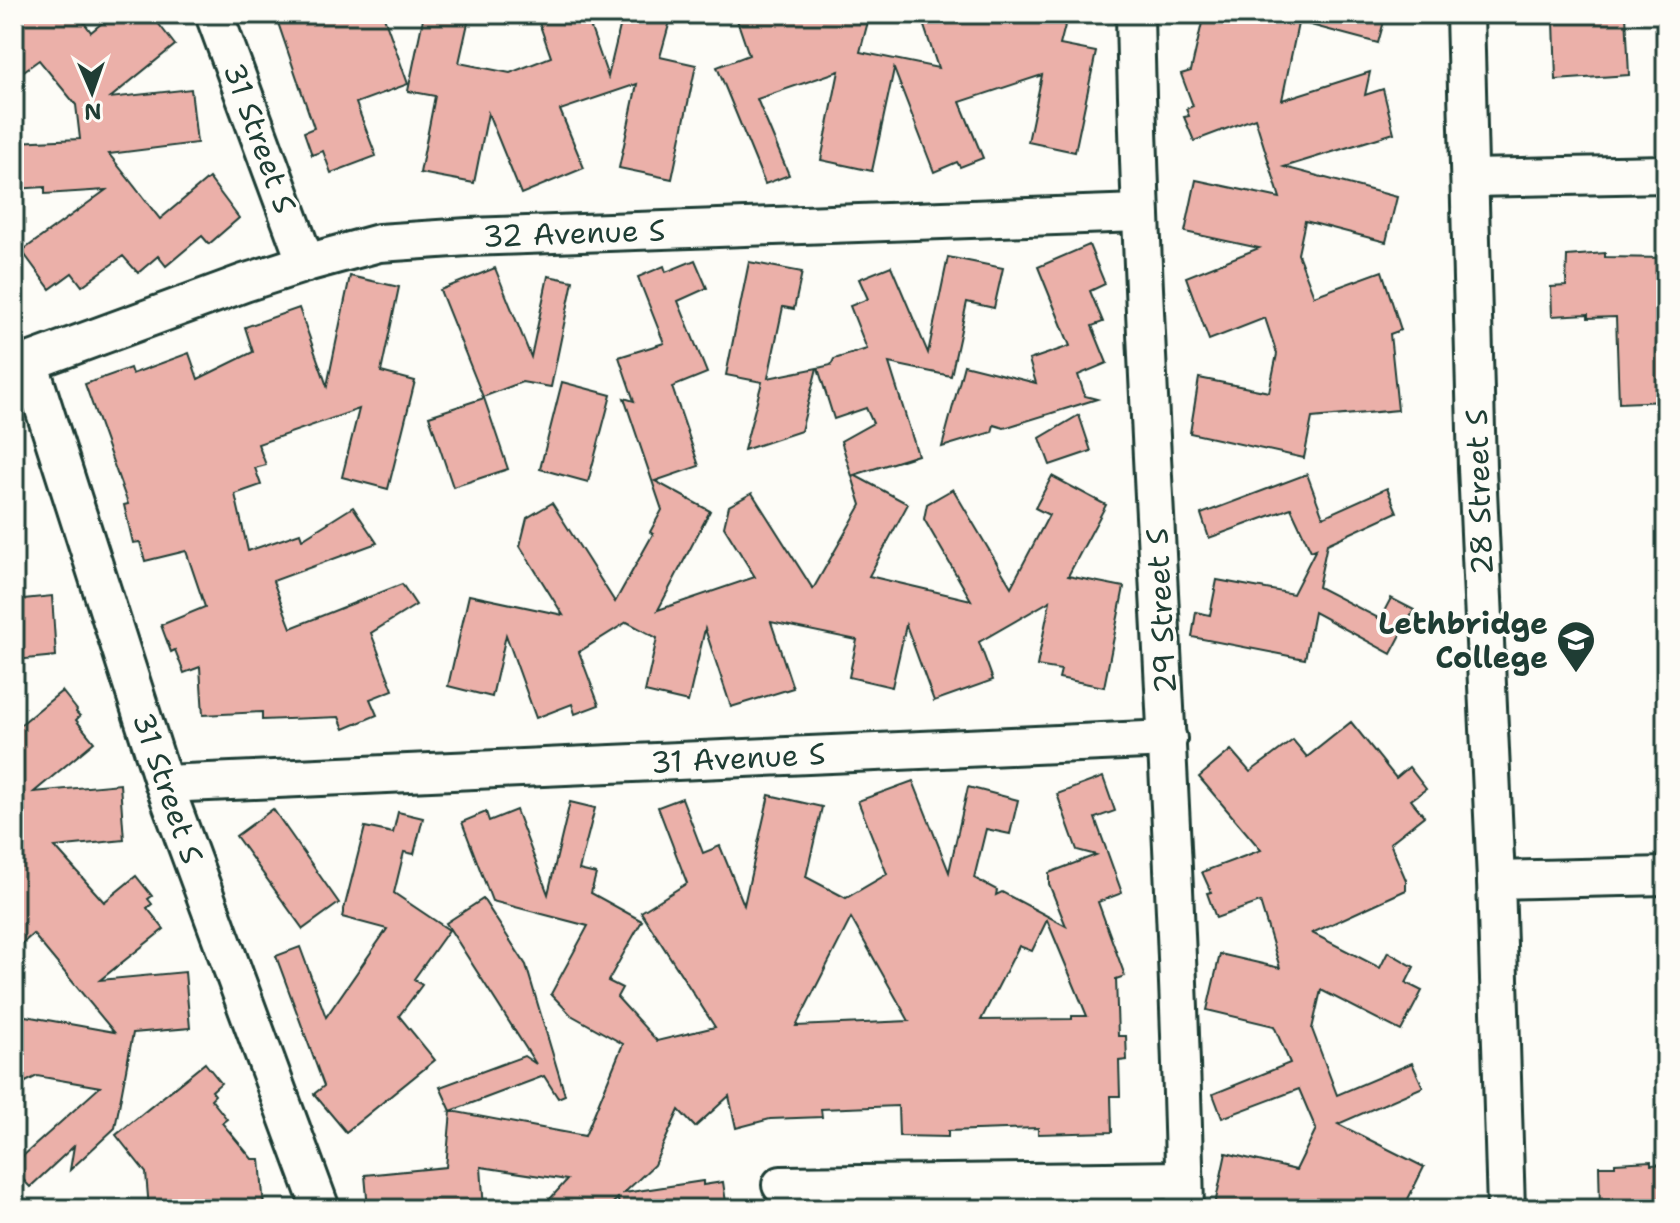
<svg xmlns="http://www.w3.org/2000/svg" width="1680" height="1223" font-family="'Shantell Sans',sans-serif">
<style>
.building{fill:#ebb0a9;stroke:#1f3d34;stroke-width:2;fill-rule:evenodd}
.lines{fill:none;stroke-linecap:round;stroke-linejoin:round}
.minor-casing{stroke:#1f3d34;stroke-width:42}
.minor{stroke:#fdfcf7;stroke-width:36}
.labels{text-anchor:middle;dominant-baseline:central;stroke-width:7;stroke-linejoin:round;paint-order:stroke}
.street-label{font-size:30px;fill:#1f3d34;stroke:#fdfcf7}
.poi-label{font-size:30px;font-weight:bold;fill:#1f3d34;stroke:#fdfcf7;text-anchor:end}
</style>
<rect width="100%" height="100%" fill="#fdfcf7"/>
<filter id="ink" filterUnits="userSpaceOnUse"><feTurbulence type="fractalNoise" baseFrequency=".0125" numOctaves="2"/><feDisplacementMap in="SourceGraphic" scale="16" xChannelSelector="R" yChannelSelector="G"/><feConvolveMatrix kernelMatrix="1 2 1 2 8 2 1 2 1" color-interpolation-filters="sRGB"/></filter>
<g filter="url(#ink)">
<g class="building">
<path d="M 14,14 L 78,14 L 91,32 L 113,14 L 151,14 L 175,45 L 110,98 L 191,89 L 197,143 L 109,154 L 160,219 L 209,178 L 239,218 L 209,244 L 202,236 L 166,266 L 158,256 L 138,273 L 123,256 L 82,286 L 72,273 L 50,289 L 22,251 L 106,190 L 45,194 L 45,187 L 14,189 L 14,142 L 80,139 L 76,105 L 39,60 L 14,78 Z"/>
<path d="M 275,14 L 383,14 L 408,84 L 356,103 L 376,156 L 331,173 L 323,151 L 312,155 L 304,132 L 314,128 Z"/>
<path d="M 424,14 L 470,14 L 459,63 L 510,73 L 551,57 L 536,14 L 586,14 L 608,77 L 623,14 L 672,14 L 660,57 L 696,65 L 672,179 L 619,168 L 637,84 L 560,110 L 584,168 L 521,194 L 488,113 L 474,183 L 420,173 L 435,96 L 408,91 Z"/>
<path d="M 735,14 L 870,14 L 860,52 L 938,68 L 920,14 L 1068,14 L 1060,45 L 1096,52 L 1075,152 L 1028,142 L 1042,75 L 960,102 L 983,158 L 960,167 L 957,162 L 934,172 L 894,69 L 872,171 L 821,160 L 839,71 L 757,99 L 789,175 L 765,184 L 717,67 L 749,55 Z"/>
<path d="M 1204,14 L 1300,14 L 1282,100 L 1370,72 L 1365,95 L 1383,89 L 1394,133 L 1284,167 L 1397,197 L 1386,242 L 1305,221 L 1298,254 L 1314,296 L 1382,271 L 1401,330 L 1390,334 L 1398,410 L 1312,418 L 1304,458 L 1190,433 L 1199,378 L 1269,392 L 1277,354 L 1265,318 L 1209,340 L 1186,277 L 1259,248 L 1185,232 L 1196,180 L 1280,198 L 1255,118 L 1194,141 L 1184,117 L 1189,116 L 1186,109 L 1193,106 L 1181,74 L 1191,71 Z"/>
<path d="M 1304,14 L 1386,14 L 1378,43 L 1303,23 Z"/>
<path d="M 1579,14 L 1626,14 L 1629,75 L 1556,80 L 1554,21 L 1579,20 Z"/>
<path d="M 1089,245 L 1105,284 L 1090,291 L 1103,322 L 1092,326 L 1107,363 L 1078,375 L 1085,396 L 1097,399 L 1004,428 L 994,425 L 992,432 L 942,447 L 964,365 L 1036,383 L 1029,360 L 1070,346 L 1038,267 Z"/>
<path d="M 1605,253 L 1605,257 L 1666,258 L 1666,401 L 1619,403 L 1616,317 L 1588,318 L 1588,314 L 1552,316 L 1551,287 L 1566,286 L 1567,256 Z"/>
<path d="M 948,257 L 1003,268 L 994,308 L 967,302 L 951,376 L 889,363 L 918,455 L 854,475 L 908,504 L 869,576 L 971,600 L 924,519 L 927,504 L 953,489 L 1011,587 L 1049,515 L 1035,508 L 1052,476 L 1106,505 L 1068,576 L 1124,587 L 1104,687 L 1059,678 L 1061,670 L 1037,666 L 1050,601 L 979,642 L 993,680 L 934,701 L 906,625 L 892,687 L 849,677 L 857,640 L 771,622 L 793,688 L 731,707 L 705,629 L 688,702 L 645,692 L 657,638 L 627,622 L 579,652 L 599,705 L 575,714 L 572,704 L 536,718 L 506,635 L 492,697 L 448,686 L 469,595 L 563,615 L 520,546 L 527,518 L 552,503 L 615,602 L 653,534 L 650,532 L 662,510 L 624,398 L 634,401 L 619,357 L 664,343 L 638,277 L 664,266 L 666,272 L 695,260 L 707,288 L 678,301 L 707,373 L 672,387 L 699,466 L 655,481 L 710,511 L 658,610 L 755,577 L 724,527 L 729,506 L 752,493 L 813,589 L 861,505 L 841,441 L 873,423 L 866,408 L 834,419 L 818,368 L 831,365 L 834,359 L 867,349 L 850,306 L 868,299 L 859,279 L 891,266 L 928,353 Z"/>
<path d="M 749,262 L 802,272 L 794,309 L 783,307 L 768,378 L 817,368 L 801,431 L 744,450 L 762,382 L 726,375 Z"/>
<path d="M 495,268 L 531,357 L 548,276 L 573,281 L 551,387 L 522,382 L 483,397 L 440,290 Z"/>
<path d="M 350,276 L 399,287 L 381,372 L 415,381 L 388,489 L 342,477 L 359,409 L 258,444 L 266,465 L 255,468 L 261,485 L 235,494 L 248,551 L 300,533 L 302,539 L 353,507 L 377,543 L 273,581 L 291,628 L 402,584 L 416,605 L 371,633 L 393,690 L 370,699 L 377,715 L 344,729 L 339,717 L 262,720 L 262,712 L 203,715 L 200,667 L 184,673 L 175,650 L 171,652 L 161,625 L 205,607 L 186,551 L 145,561 L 140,542 L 133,543 L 124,505 L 128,504 L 85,384 L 130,368 L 132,374 L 189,353 L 198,379 L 253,352 L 245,327 L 299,308 L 327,386 Z"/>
<path d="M 562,382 L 611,395 L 588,482 L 540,469 Z"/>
<path d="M 484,398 L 508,469 L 453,487 L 429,416 Z"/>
<path d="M 1079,415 L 1091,451 L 1050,465 L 1040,438 Z"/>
<path d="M 1307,474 L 1323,517 L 1387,488 L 1397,512 L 1327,544 L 1318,587 L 1380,619 L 1391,598 L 1414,610 L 1391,654 L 1314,612 L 1305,659 L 1192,637 L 1196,612 L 1210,615 L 1217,580 L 1293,594 L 1316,549 L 1311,551 L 1291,508 L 1209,538 L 1201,514 Z"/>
<path d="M 52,596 L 56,656 L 16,660 L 14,600 Z"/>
<path d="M 62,691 L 77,710 L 76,712 L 80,716 L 76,720 L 94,742 L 34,792 L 120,784 L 124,840 L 55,847 L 104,902 L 136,876 L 152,896 L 148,899 L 152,904 L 147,908 L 164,929 L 100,980 L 185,972 L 190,1028 L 133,1033 L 115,1128 L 70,1170 L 74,1146 L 30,1187 L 14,1170 L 14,1164 L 100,1087 L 37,1076 L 14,1088 L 14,1014 L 114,1032 L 33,934 L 14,951 L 14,730 Z"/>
<path d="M 1351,722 L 1396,778 L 1409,767 L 1426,789 L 1411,800 L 1424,816 L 1390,843 L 1406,880 L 1406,890 L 1312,933 L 1380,968 L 1388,952 L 1414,967 L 1406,983 L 1422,991 L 1401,1031 L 1321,990 L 1312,1029 L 1337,1095 L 1412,1063 L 1423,1087 L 1338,1124 L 1424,1167 L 1403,1209 L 1214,1209 L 1226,1153 L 1296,1170 L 1316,1129 L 1299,1089 L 1222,1118 L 1213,1094 L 1290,1063 L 1274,1026 L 1207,1010 L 1220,954 L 1280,968 L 1260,902 L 1216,918 L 1207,893 L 1211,892 L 1202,872 L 1261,850 L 1199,777 L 1231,750 L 1250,772 L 1293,740 L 1307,757 Z"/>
<path d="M 1103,777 L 1115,811 L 1095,818 L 1122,893 L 1098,902 L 1125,976 L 1116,979 L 1118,1036 L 1126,1036 L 1127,1060 L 1119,1061 L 1120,1096 L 1111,1096 L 1112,1132 L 1038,1134 L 1038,1128 L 948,1131 L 948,1137 L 899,1136 L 898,1106 L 821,1109 L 822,1117 L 770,1119 L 736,1128 L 729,1096 L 695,1127 L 679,1110 L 654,1165 L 624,1193 L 703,1181 L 703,1185 L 723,1182 L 727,1209 L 619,1209 L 618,1198 L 607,1209 L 541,1209 L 567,1180 L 481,1167 L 484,1209 L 368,1209 L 365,1175 L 446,1167 L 451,1111 L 440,1087 L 524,1056 L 536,1064 L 446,923 L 483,899 L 526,965 L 565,1095 L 558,1098 L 544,1076 L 451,1111 L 585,1136 L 623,1044 L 571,1015 L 551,994 L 588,926 L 492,901 L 462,822 L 486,812 L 489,821 L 516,810 L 548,894 L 570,802 L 595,808 L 579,870 L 596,874 L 591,893 L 642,921 L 608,981 L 622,988 L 617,997 L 657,1041 L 715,1027 L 641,912 L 687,883 L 658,807 L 682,798 L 703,853 L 720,846 L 744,905 L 769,795 L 822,807 L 806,877 L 846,898 L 887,874 L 858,801 L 913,781 L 949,872 L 968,787 L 1018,800 L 1010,834 L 986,829 L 974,878 L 997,890 L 996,895 L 1002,892 L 1066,926 L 1049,884 L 1049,873 L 1096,855 L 1077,850 L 1057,794 ZM 851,918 L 909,1021 L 796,1026 ZM 1047,920 L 1087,1016 L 1072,1016 L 1072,1019 L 981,1020 L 1019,946 L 1032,951 Z"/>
<path d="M 273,809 L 339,903 L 303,929 L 236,836 Z"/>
<path d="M 398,812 L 423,818 L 414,854 L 404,852 L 394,893 L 449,930 L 414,979 L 422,985 L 399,1016 L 435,1060 L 346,1132 L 314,1094 L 324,1086 L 276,956 L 300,947 L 326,1017 L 387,929 L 342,917 L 365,827 L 393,833 Z"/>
<path d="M 205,1063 L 221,1083 L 212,1091 L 215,1095 L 211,1099 L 227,1119 L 222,1123 L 252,1159 L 260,1159 L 264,1208 L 149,1209 L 146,1173 L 116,1135 Z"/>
<path d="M 1651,1161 L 1651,1165 L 1666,1164 L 1666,1209 L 1600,1209 L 1599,1166 L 1615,1166 L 1615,1163 Z"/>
</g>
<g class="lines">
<defs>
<g id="minor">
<path d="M 214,14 L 306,263"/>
<path d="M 1135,14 C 1143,413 1177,810 1185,1209"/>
<path d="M 1465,14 L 1477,468 L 1496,880 L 1506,1209"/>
<path d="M 1470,178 L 1666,174"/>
<path d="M 164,784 L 1168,739"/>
<path d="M 1496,880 L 1666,876"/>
<path d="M 781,1185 L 1184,1180"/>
<path d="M 321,1209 L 164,784 L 29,362 L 244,283 L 306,263 L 379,243 L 468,237 L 1139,213"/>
</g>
</defs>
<use href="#minor" class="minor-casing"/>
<use href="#minor" class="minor"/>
</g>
</g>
<defs>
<symbol id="university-pin" viewBox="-11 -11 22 30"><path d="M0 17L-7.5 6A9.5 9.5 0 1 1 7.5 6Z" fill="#1f3d34" stroke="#fdfcf7"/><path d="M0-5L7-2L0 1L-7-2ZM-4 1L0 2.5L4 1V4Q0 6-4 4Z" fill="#fff"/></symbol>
</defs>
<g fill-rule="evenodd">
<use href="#university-pin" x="1554" y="618" width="44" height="60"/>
</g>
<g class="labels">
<g class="street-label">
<text transform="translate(260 138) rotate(70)">31 Street S</text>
<text transform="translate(574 233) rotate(-2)">32 Avenue S</text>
<text transform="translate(1479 492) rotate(-92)">28 Street S</text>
<text transform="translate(1161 611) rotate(-93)">29 Street S</text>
<text transform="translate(738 758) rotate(-3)">31 Avenue S</text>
<text transform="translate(168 788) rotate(71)">31 Street S</text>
</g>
<g class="poi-label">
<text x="1548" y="623">Lethbridge<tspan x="1548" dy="34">College</tspan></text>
</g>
</g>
<rect width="1680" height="1223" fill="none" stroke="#fdfcf7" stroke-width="48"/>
<rect x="24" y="24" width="1632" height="1175" fill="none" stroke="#1f3d34" stroke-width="3" filter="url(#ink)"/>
<g transform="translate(92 92) rotate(178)" stroke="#fdfcf7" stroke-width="6" paint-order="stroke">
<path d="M0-6L14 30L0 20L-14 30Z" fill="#1f3d34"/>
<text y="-12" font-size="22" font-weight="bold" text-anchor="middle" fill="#1f3d34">N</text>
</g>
</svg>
